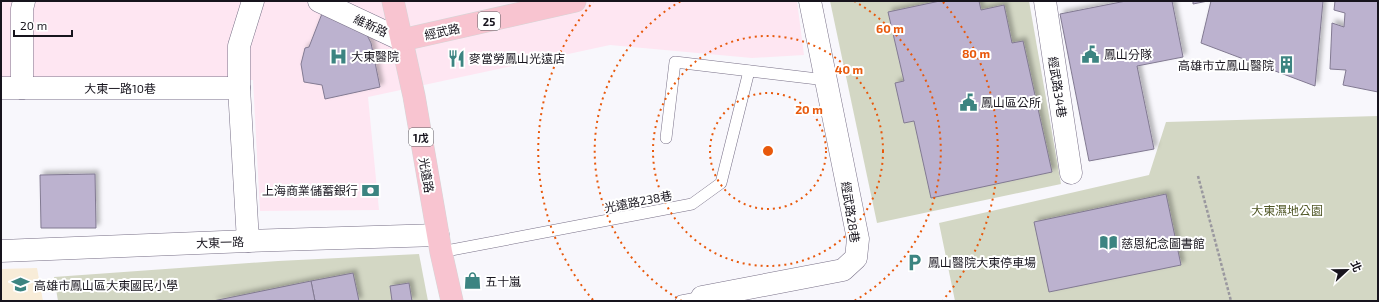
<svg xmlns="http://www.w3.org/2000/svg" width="1379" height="302" font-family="'Exo 2','Noto Sans TC',sans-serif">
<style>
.commercial{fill:#fee6f2}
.education{fill:#f8ecd8}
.green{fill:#d3d7c4}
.building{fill:#bcb2cf;stroke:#827a92;filter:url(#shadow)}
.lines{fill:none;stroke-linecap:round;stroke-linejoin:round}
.service-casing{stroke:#787087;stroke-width:12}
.minor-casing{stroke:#787087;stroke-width:23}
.secondary-casing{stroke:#787087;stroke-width:23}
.primary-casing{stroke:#d5d5d6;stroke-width:23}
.path{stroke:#9a989f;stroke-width:2.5;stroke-dasharray:3 2;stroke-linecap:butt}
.service{stroke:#fff;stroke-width:11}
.minor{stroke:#fff;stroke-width:22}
.secondary{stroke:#fff;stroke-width:22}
.primary{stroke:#f8c4d0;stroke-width:22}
.ring{fill:none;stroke:#e8590c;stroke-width:2;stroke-dasharray:2 4}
.labels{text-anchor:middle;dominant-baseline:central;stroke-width:4;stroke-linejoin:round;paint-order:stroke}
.shield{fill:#fff;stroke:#5d5a61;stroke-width:1}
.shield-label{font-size:11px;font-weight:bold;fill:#17141d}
.street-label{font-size:12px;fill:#17141d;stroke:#fff}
.poi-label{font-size:12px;fill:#17141d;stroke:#fff;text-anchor:start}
.park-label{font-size:12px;fill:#505726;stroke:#fff}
.centre{fill:#e8590c;stroke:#fff;stroke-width:2}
.ring-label{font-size:12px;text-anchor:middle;font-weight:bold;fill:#e8590c;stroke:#fff;stroke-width:4;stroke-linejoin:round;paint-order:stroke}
</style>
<defs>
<filter id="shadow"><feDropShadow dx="3.5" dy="-3.5" stdDeviation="2" flood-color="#0004"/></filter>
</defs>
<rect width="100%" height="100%" fill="#f8f7fc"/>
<path class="commercial" d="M 1,1 L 797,1 L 804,55 L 752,58 L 610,45 L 368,97 L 379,210 L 260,211 L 253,80 L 1,79 Z"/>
<path class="education" d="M 37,268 L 43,301 L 1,301 L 1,269 Z"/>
<g class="green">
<path d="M 830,1 L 1029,1 L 1061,184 L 877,223 Z"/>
<path d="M 1378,116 L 1378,301 L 955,301 L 939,223 L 1149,175 L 1166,122 Z"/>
<path d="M 419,254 L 428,301 L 58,301 L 54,277 L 278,261 Z"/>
</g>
<g class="building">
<path d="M 940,1 L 979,1 L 981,10 L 1004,5 L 1012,43 L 1023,41 L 1052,172 L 931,198 L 914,121 L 904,123 L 895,83 L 904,81 L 888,12 Z"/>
<path d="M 1126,1 L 1172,1 L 1183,57 L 1137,66 L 1154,149 L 1089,161 L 1060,14 Z"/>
<path d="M 1193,1 L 1208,1 L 1193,4 Z"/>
<path d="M 1211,1 L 1323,1 L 1315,86 L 1201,43 Z"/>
<path d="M 1335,1 L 1378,1 L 1378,92 L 1343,85 L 1346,70 L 1330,69 L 1332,23 L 1344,27 L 1345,13 L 1334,10 Z"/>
<path d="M 323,11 L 363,27 L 371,43 L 380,87 L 325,99 L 322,85 L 304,82 L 301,64 L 305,48 L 309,47 Z"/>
<path d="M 95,174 L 96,228 L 41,228 L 40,175 Z"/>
<path d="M 1166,194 L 1181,265 L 1049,292 L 1034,222 Z"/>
<path d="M 353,273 L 359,301 L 315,301 L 311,281 Z"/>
<path d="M 311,281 L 315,301 L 213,301 Z"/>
<path d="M 409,283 L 412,301 L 392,301 L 390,286 Z"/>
</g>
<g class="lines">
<defs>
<g id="service">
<path d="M 666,138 L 675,62 L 826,80"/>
<path d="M 441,252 L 692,204 L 721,183 L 749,71"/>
<path d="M 681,301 L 702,297"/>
</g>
<g id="minor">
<path d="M 1045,1 L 1071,173"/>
<path d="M 1,88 L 239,88"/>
<path d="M 22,88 L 22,9 L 24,1"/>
<path d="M 248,241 L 239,88 L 239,46 L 253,1"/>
<path d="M 1,251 L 248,241 L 438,235"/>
<path d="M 702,297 L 843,270 L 856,258 L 858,239 L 810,1"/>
</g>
<path id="secondary" d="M 319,1 L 402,40"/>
<g id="primary">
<path d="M 393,1 L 414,96 L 441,252 L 452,301"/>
<path d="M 402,40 L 575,1"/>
</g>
</defs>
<use href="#service" class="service-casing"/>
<use href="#minor" class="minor-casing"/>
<use href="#secondary" class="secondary-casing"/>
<use href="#primary" class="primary-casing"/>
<path class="path" d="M 1198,176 L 1231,301"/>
<use href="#service" class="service"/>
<use href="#minor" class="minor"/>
<use href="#secondary" class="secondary"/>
<use href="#primary" class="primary"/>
</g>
<g class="ring">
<circle cx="768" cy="151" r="58"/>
<circle cx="768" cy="151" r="115"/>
<path d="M682 301A173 173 0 0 1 681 1M854 1A173 173 0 0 1 854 301"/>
<path d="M593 300A230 230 0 0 1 593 2M943 2A230 230 0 0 1 943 300"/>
</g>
<defs>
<symbol id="civic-bare" viewBox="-9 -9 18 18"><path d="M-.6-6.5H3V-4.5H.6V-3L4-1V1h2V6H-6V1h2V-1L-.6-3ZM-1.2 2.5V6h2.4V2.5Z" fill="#3c8481" stroke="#fff" stroke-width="2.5" paint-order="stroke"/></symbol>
<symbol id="hospital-bare" viewBox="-9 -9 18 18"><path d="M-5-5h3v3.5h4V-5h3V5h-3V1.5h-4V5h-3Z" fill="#3c8481" stroke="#fff" stroke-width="2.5" paint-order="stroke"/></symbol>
<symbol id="restaurant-bare" viewBox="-9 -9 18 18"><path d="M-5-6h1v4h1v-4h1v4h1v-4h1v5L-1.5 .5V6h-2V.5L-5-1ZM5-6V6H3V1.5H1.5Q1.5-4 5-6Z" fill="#3c8481" stroke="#fff" stroke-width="2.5" paint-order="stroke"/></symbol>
<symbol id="building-bare" viewBox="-9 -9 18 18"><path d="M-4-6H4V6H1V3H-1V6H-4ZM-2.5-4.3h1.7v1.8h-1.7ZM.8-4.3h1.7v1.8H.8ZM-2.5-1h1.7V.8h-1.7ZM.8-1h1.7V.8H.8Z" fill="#3c8481" stroke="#fff" stroke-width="2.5" paint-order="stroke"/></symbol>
<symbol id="bank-bare" viewBox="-9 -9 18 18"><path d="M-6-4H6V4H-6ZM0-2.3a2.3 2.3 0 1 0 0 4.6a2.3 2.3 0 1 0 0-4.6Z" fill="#3c8481" stroke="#fff" stroke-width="2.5" paint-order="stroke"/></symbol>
<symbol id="library-bare" viewBox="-9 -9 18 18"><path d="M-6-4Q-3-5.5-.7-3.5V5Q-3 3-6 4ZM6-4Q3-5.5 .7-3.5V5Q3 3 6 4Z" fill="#3c8481" stroke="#fff" stroke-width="2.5" paint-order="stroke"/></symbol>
<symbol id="parking-bare" viewBox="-9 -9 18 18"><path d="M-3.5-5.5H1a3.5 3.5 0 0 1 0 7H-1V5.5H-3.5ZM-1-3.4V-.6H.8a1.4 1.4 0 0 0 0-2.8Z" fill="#3c8481" stroke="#fff" stroke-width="2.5" paint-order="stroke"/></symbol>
<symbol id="shop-bare" viewBox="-9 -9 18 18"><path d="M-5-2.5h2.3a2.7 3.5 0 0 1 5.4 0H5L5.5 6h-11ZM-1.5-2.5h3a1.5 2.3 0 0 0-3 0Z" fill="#3c8481" stroke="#fff" stroke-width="2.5" paint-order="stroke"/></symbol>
<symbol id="school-bare" viewBox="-9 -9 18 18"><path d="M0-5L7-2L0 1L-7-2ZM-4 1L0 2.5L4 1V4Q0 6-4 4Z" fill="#3c8481" stroke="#fff" stroke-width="2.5" paint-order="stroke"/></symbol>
</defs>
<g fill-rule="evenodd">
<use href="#civic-bare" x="1078" y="42" width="25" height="25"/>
<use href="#hospital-bare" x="326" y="44" width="25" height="25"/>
<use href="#restaurant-bare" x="444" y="46" width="25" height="25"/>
<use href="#building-bare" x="1274" y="52" width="25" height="25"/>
<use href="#civic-bare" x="956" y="90" width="25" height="25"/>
<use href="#bank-bare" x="358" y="178" width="25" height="25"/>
<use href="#library-bare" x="1096" y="230" width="25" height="25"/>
<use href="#parking-bare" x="902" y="250" width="25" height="25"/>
<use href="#shop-bare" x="460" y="268" width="25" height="25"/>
<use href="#school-bare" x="8" y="272" width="25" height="25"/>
</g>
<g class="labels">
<g class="shield">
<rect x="478" y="12" width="22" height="18" rx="3"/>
<rect x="409" y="128" width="24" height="18" rx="3"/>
</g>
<g class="shield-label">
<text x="489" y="21">25</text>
<text x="421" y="137">1戊</text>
</g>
<g class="street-label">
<text transform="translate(371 25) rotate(25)">維新路</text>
<text transform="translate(442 31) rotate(-12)">經武路</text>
<text transform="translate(1058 87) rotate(81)">經武路34巷</text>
<text x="120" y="88">大東一路10巷</text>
<text transform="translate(427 175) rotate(80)">光遠路</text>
<text transform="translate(638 201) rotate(-11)">光遠路238巷</text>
<text transform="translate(851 212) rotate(81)">經武路28巷</text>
<text transform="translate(220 242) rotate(-2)">大東一路</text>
</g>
<g class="poi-label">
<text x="1104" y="54">鳳山分隊</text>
<text x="351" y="56">大東醫院</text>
<text x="469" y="58">麥當勞鳳山光遠店</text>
<text x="1274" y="65" text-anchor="end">高雄市立鳳山醫院</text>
<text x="981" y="102">鳳山區公所</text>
<text x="358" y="190" text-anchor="end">上海商業儲蓄銀行</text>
<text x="1121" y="243">慈恩紀念圖書館</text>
<text x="928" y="262">鳳山醫院大東停車場</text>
<text x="485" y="281">五十嵐</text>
<text x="34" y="285">高雄市鳳山區大東國民小學</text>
</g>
<g class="park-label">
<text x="1287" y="210">大東濕地公園</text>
</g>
</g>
<circle cx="768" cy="151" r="6" class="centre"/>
<g class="ring-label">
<text x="890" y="33">60 m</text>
<text x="976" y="58">80 m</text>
<text x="849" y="74">40 m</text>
<text x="809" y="114">20 m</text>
</g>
<rect width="1379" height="302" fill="none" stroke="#17141d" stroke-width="4"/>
<g transform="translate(1347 270) rotate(68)" stroke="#ffffff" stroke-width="3" paint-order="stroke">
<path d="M0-3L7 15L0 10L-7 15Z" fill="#17141d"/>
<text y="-6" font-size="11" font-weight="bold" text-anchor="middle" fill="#17141d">北</text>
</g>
<path d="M14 30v6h58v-6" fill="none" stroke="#17141d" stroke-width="2"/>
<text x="20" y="30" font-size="12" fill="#17141d" stroke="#ffffff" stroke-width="3" paint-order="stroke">20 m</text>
</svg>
